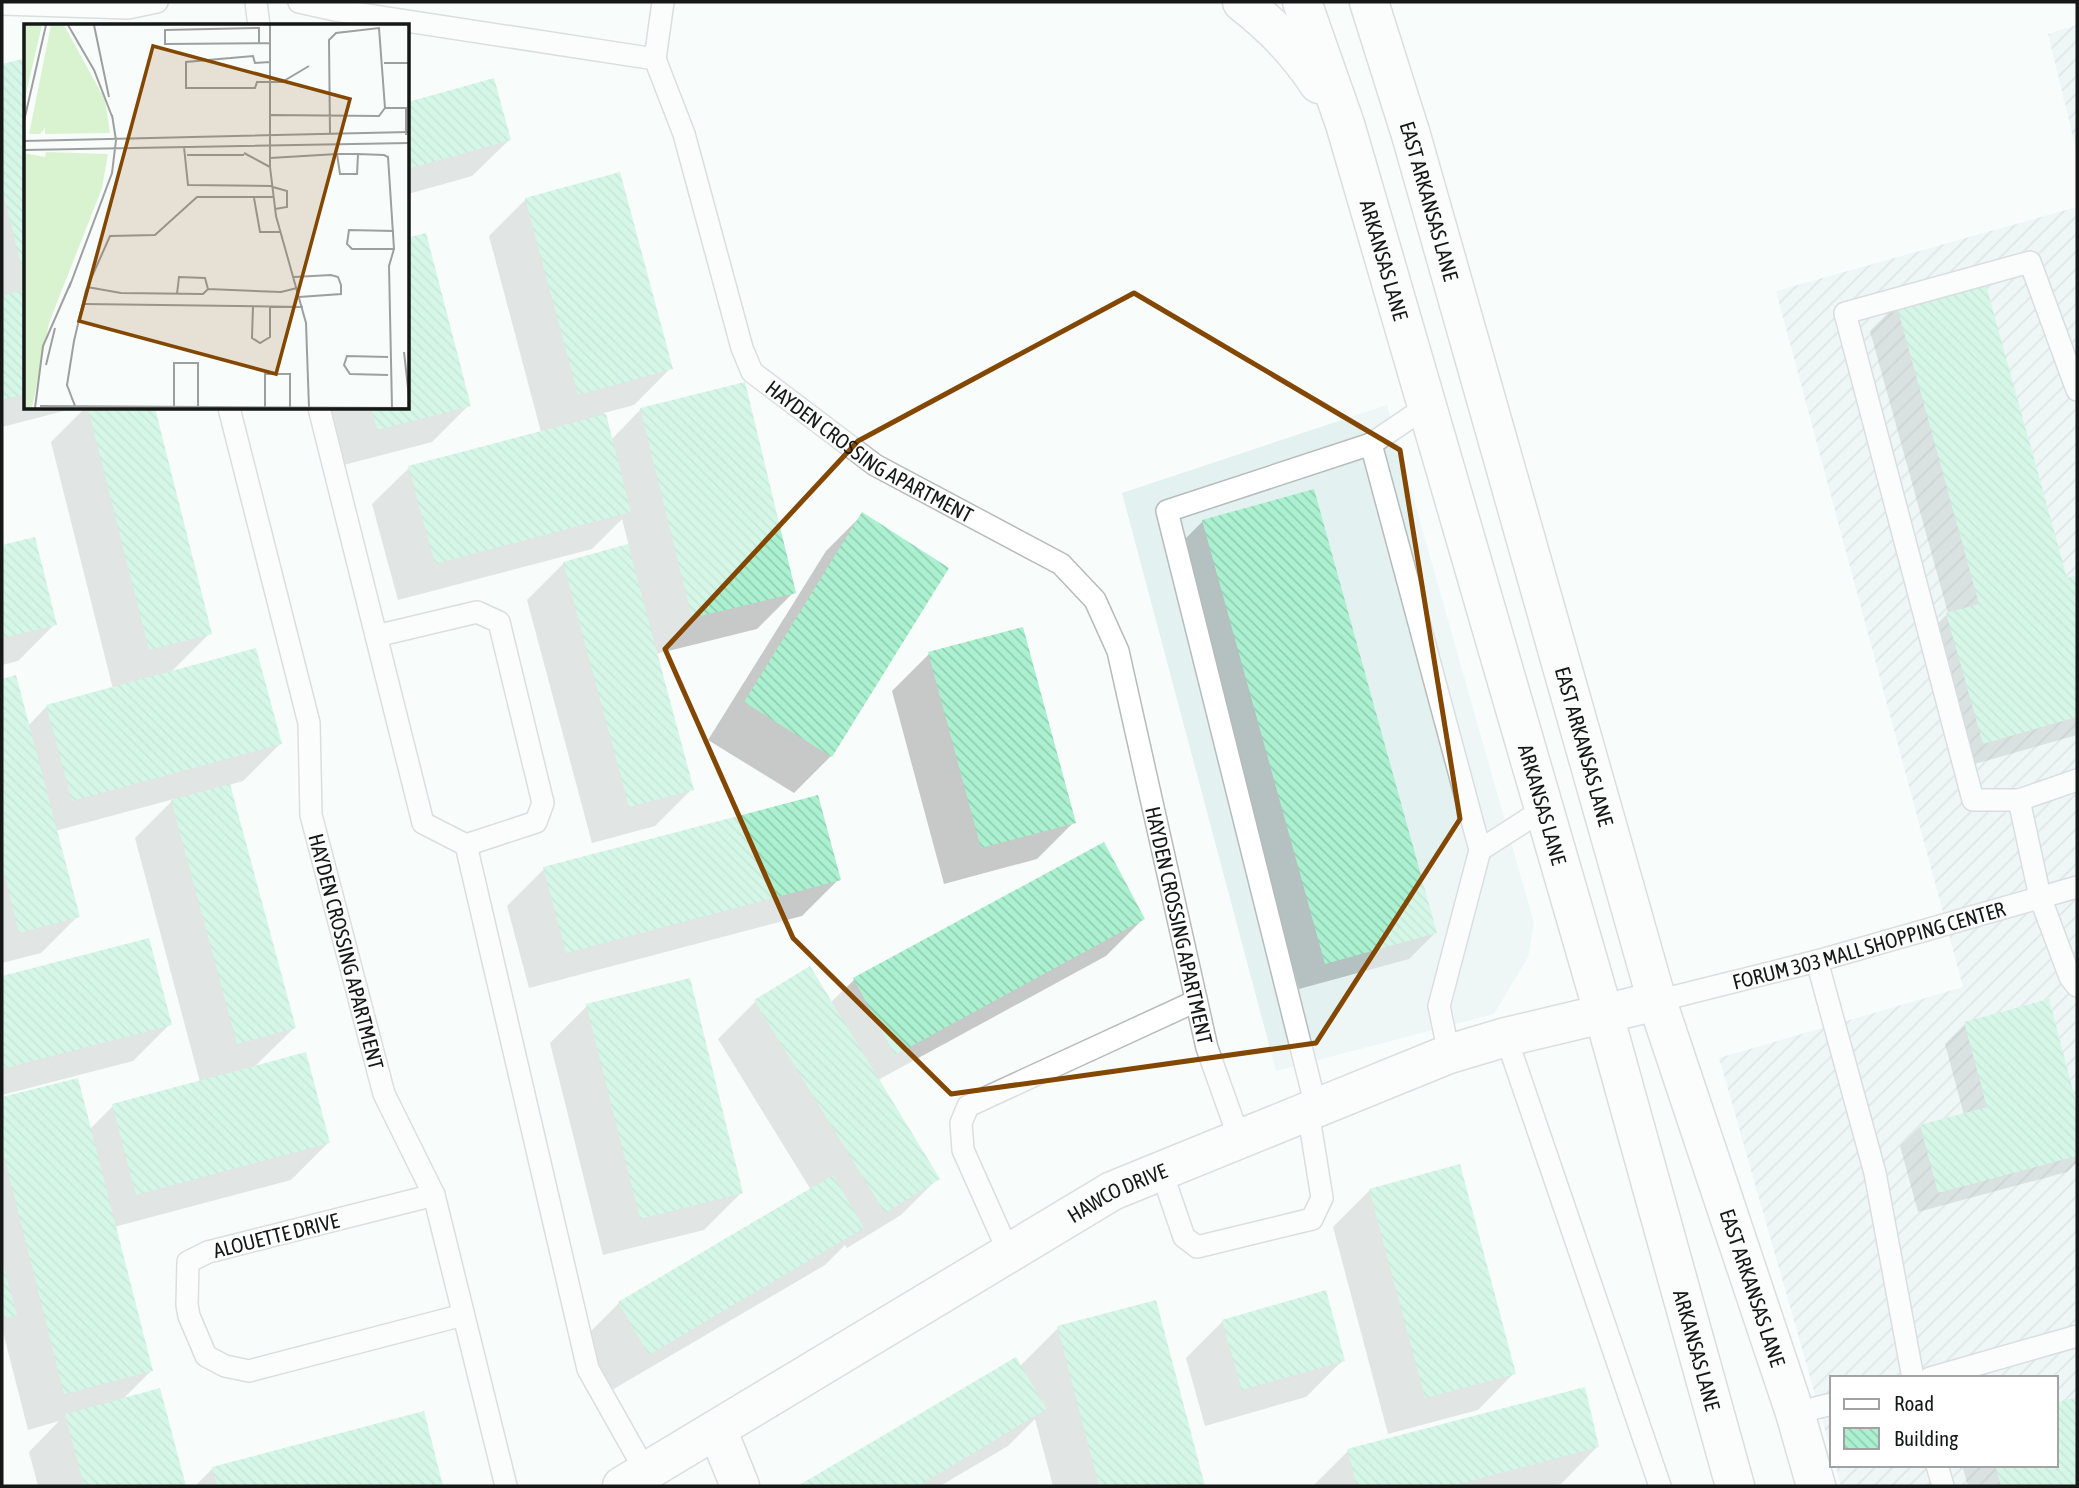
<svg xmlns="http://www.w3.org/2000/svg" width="2079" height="1488" font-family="'Asap Condensed',sans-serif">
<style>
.built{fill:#e3f1f0}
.industrial{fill:url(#industrial-furrows)}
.shadow{fill:#0003}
.building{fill:url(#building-back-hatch)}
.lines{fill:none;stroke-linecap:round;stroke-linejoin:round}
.service-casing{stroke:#b7bbbb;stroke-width:24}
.minor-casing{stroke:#b7bbbb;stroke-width:41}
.secondary-casing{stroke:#b7bbbb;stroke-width:41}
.service{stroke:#fff;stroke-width:21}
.minor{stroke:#fff;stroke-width:38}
.secondary{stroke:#fff;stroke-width:38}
.marked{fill:none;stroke:#834700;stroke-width:5;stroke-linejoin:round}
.labels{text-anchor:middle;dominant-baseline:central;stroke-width:5;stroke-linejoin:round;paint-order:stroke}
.street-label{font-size:21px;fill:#161717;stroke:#fff}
.inset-road{fill:none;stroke:#9ea0a0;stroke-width:2}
.view{fill:#834700;fill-opacity:0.15;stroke:#834700;stroke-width:3.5}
.inset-edge{fill:none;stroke:#161717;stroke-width:3.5}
</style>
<defs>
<pattern id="industrial-furrows" width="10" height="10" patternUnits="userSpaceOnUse" patternTransform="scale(1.75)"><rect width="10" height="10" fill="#e3f1f0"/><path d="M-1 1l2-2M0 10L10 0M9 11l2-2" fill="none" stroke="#c2cecd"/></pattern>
<pattern id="building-back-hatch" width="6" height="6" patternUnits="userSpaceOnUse" patternTransform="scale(1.75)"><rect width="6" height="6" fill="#abf1d0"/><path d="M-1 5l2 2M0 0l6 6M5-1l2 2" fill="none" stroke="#92ceb2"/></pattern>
</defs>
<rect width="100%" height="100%" fill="#f8fcfb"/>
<path class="built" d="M 1387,405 L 1534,923 L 1528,957 L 1494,1014 L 1276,1071 L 1122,493 Z"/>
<g class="industrial">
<path d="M 2077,25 L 2077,153 L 2048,34 Z"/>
<path d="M 2077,207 L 2077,1486 L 1841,1486 L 1835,1465 L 2056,1465 L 2056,1378 L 1832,1378 L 1832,1454 L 1719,1058 L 1963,987 L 1776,291 Z"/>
</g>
<g class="shadow">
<path d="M 26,59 L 26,408 L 75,408 L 2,427 L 2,66 Z"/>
<path d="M 493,80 L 509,140 L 472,176 L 408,194 L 408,104 Z"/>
<path d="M 526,199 L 671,368 L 634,405 L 604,413 L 611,440 L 641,409 L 794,592 L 757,629 L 656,654 L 692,789 L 655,826 L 592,843 L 527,600 L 564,563 L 629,546 L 622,519 L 592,549 L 398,600 L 372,504 L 409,468 L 541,432 L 489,236 Z"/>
<path d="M 408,230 L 469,405 L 432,442 L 340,466 L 325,408 L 408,408 Z"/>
<path d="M 1897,304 L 2066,580 L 2077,577 L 2077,735 L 1957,769 L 1921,641 L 1948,613 L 1870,331 Z"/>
<path d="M 85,408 L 153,408 L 210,633 L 170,673 L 280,744 L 243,781 L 229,785 L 294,1028 L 253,1068 L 328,1143 L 291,1180 L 114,1227 L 151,1371 L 121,1401 L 158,1390 L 184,1486 L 38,1486 L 29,1452 L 59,1421 L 28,1430 L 2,1328 L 2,1099 L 77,1080 L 89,1130 L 113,1106 L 200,1082 L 135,838 L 174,799 L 55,831 L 78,916 L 41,953 L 2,963 L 2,680 L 15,677 L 28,726 L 47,706 L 113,689 L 51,442 Z"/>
<path d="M 862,515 L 831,756 L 794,793 L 708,740 L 826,551 Z"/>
<path d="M 1203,521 L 1435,933 L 1409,959 L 1299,989 L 1176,548 Z"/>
<path d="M 33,539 L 55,624 L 18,661 L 2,665 L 2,547 Z"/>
<path d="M 929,654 L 1074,822 L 1037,859 L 944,884 L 892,691 Z"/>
<path d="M 1103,844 L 1143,919 L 1106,956 L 878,1080 L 938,1178 L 901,1215 L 847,1248 L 845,1245 L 825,1265 L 612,1390 L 582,1340 L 619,1303 L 811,1190 L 718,1039 L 755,1002 L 830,1003 L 854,980 Z"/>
<path d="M 544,869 L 839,879 L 802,916 L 529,988 L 507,906 Z"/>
<path d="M 148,940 L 170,1024 L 133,1061 L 2,1095 L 2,978 Z"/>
<path d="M 2048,1002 L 2077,1113 L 2077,1162 L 2067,1172 L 1918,1212 L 1900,1146 L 1921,1126 L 1964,1115 L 1945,1044 L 1965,1024 Z"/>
<path d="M 587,1006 L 741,1193 L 704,1230 L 603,1255 L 550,1043 Z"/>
<path d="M 1370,1190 L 1514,1373 L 1478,1410 L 1388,1434 L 1333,1227 Z"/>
<path d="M 1155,1303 L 1203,1486 L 1053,1486 L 1035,1419 L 1008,1446 L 940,1486 L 802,1486 L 1016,1359 L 1020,1366 L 1058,1328 Z"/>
<path d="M 1223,1321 L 1343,1360 L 1306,1397 L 1205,1426 L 1186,1358 Z"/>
<path d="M 2077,1399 L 2077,1486 L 1968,1486 L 1962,1465 L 2056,1465 L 2056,1405 Z"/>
<path d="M 423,1413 L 441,1486 L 195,1486 L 213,1468 Z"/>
<path d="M 1597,1447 L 1561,1484 L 1551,1486 L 1313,1486 L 1348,1451 Z"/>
</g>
<g class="building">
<path d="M 26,58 L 26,263 L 21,265 L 2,188 L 2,64 Z"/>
<path d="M 494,78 L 511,140 L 408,169 L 408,102 Z"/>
<path d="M 620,172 L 673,369 L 578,395 L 525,198 Z"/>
<path d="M 408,226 L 411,237 L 426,233 L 471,406 L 377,430 L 371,408 L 408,408 Z"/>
<path d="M 1984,278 L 2067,578 L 2077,575 L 2077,717 L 1983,744 L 1946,613 L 1979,604 L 1896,303 Z"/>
<path d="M 26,289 L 26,394 L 2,400 L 2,296 Z"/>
<path d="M 745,382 L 796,593 L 692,618 L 640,408 Z"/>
<path d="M 88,408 L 155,408 L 212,634 L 149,650 Z"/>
<path d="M 606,414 L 631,512 L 435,564 L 408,466 Z"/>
<path d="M 1314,489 L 1437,933 L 1325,964 L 1202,520 Z"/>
<path d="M 862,512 L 949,568 L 832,757 L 744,702 Z"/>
<path d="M 35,537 L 57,625 L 2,638 L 2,545 Z"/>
<path d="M 628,544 L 694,790 L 629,807 L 563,562 Z"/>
<path d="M 1023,627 L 1076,823 L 981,848 L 928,652 Z"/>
<path d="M 256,648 L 282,744 L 72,801 L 46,705 Z"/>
<path d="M 16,675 L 80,917 L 19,933 L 2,865 L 2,679 Z"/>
<path d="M 230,784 L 296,1028 L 237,1044 L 171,800 Z"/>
<path d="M 818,795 L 841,880 L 566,953 L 543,867 Z"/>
<path d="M 1104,842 L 1145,919 L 895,1055 L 853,978 Z"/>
<path d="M 149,938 L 172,1025 L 2,1069 L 2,976 Z"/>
<path d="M 810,966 L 940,1179 L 885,1213 L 754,1000 Z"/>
<path d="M 690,978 L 743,1193 L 640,1219 L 586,1004 Z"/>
<path d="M 2049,999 L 2077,1106 L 2077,1156 L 1938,1193 L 1920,1125 L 1987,1107 L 1964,1022 Z"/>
<path d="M 306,1052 L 330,1143 L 136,1195 L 112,1104 Z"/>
<path d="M 78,1078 L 153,1371 L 64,1394 L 2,1148 L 2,1097 Z"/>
<path d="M 1460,1164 L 1516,1374 L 1425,1398 L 1369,1189 Z"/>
<path d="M 833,1175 L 864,1228 L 649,1355 L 618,1302 Z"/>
<path d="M 2,1260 L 17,1315 L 2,1319 Z"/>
<path d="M 1326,1290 L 1345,1361 L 1242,1390 L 1222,1320 Z"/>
<path d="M 1156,1300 L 1205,1486 L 1099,1486 L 1057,1326 Z"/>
<path d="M 1016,1357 L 1047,1409 L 918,1486 L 802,1486 L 801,1484 Z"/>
<path d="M 1585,1387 L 1599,1447 L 1452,1486 L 1357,1486 L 1347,1449 Z"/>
<path d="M 160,1388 L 186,1486 L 84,1486 L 65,1414 Z"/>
<path d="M 2077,1397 L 2077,1486 L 2001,1486 L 1995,1465 L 2056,1465 L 2056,1403 Z"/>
<path d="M 424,1411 L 443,1486 L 217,1486 L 212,1467 Z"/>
</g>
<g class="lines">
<defs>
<g id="service">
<path d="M 256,2 L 259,26"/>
<path id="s1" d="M 299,2 L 335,10 L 655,59 L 684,134 L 742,348 L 752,372 L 875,465 L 1061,564 L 1095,600 L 1118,651 L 1207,1048 L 1239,1138"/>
<path d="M 2,4 L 128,8 L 157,2"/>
<path d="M 655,59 L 663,2"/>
<path d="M 2077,390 L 2030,262 L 1845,313 L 1973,800 L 2019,800 L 2040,897 L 2070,977 L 2077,986"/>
<path id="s2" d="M 229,408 L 309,723 L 311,815 L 384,1094 L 434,1195 L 506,1486"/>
<path d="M 319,408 L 423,823 L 466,845 L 588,1369 L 646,1472"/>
<path d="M 1371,444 L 1480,850"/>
<path d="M 376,636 L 477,612 L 499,622 L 543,803 L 536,822 L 466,845"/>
<path d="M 2019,800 L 2077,780"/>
<path d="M 1817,961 L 1875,1173 L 1913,1378"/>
<path id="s3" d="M 1657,1001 L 1817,961 L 2077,887"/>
<path d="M 1506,1037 L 1660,1486"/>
<path d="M 1449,1054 L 1439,1006 L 1480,850 L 1544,809"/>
<path d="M 1316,1107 L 1167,511 L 1371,444 L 1426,407"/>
<path d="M 1161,1170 L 1184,1237 L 1197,1247 L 1312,1219 L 1322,1198 L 1308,1111"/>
<path d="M 434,1195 L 208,1252 L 188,1262 L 187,1305 L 189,1316 L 206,1356 L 225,1366 L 249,1371 L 463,1315"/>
<path d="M 1009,1253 L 963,1150 L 961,1123 L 968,1106 L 1196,1001"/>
<path d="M 1930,1378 L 2077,1336"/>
<path d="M 1795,1413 L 1832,1404"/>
<path d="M 1937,1465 L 1943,1486"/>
</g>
<g id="minor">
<path d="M 717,1429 L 740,1486"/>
<path id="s4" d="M 622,1486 L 1112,1191 L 1449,1054 L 1506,1037 L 1657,1001"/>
</g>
<g id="secondary">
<path d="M 1242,2 C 1274,27 1296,50 1319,84"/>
<path id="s5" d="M 1302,2 L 1345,124 L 1604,1015 L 1735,1486"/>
<path id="s6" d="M 1369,2 L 1411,135 L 1657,1001 L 1795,1413 L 1816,1486"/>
</g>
</defs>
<use href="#service" class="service-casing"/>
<use href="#minor" class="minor-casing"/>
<use href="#secondary" class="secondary-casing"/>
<use href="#service" class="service"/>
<use href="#minor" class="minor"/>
<use href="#secondary" class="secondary"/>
</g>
<path d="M0 0H2079V1488H0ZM 1134,293 L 1400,450 L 1460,819 L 1316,1043 L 951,1094 L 793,938 L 665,649 L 858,441 Z" fill="#f8fcfb" fill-opacity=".55" fill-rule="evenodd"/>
<path class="marked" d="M 1134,293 L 1400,450 L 1460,819 L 1316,1043 L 951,1094 L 793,938 L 665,649 L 858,441 Z"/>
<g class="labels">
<g class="street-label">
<text stroke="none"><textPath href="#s6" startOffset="208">EAST ARKANSAS LANE</textPath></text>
<text stroke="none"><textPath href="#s5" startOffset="271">ARKANSAS LANE</textPath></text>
<text stroke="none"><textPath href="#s1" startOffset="831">HAYDEN CROSSING APARTMENT</textPath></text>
<text stroke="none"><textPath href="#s6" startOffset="775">EAST ARKANSAS LANE</textPath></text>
<text stroke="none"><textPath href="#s5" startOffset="838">ARKANSAS LANE</textPath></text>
<text stroke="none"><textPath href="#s1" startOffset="1440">HAYDEN CROSSING APARTMENT</textPath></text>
<text stroke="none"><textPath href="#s3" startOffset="219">FORUM 303 MALL SHOPPING CENTER</textPath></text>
<text stroke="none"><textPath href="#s2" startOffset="558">HAYDEN CROSSING APARTMENT</textPath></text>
<text stroke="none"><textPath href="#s4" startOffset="576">HAWCO DRIVE</textPath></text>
<text transform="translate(276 1235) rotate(-14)">ALOUETTE DRIVE</text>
<text stroke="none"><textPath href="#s6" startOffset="1342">EAST ARKANSAS LANE</textPath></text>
<text stroke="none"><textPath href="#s5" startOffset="1405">ARKANSAS LANE</textPath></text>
</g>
</g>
<g transform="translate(24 24)">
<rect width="385" height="385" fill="#f8fcfb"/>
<path d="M 0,1 L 18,1 L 0,78 ZM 27,1 L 40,1 L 81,76 L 86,109 L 21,110 L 21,104 L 16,110 L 5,110 ZM 22,128 L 84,130 L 78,164 L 25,299 L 8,384 L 0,384 L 0,129 L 21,133 Z" fill="#d9f3d0"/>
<path class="inset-road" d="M 44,1 L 70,46 L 89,95M 70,1 L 85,73M 246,1 L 246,143 L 252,192 L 282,299 L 285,384M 235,19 L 235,4 L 141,6 L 141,20 L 246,19M 246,38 L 231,39 L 229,32 L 162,38 L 162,64 L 231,64 L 233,58 L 258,58 L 285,42M 360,39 L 385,39M 247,91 L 355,92 L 361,84 L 382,84 L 382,111M 0,97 L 22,1M 306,110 L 305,16 L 312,9 L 355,4 L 361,84M 0,117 L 385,108M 160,123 L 164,161 L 248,162M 0,126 L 385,119M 220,129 L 246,143M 334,130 L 333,150 L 316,150 L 313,130 L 334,130 L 360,131 L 364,133 L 370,225 L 365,242 L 368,384M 163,131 L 220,131M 246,134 L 313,130M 249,163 L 263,167 L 263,183 L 251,185M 230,174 L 236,208 L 257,208M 370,207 L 325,206 L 323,220 L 328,225 L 370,225M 270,253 L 307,251 L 314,253 L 317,261 L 317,270 L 275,273M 63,263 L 97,269 L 179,270 L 184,265 L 257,268 L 273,264M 45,264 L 88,149 L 92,116 L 88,91M 153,270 L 155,253 L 181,254 L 184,265M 61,280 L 279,283M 229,282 L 228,314 L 236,319 L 246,313 L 246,282M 380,328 L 385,373M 364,333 L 323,332 L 320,341 L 326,350 L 364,351M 22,341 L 31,304M 16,382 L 385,384M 51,382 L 43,361 L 50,317 L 62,266 L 86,212 L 131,211 L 173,173 L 250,173M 11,384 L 19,322 L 47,258M 150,384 L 150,339 L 174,339 L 174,383M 241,384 L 241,350 L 266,350 L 266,384"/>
<path class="view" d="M 129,22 L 326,75 L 252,350 L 55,297 Z"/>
<rect width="385" height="385" class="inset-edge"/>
</g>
<rect width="2079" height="1488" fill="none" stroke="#161717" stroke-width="7"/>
<rect x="1830" y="1376" width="228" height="91" fill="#ffffff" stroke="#a2a2a2" stroke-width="2"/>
<rect x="1844" y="1399" width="35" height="10" fill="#ffffff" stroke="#a2a2a2" stroke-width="2"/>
<text x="1894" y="1411" font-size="21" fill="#161717">Road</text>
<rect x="1844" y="1428" width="35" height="21" fill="url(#building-back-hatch)" stroke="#a2a2a2" stroke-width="2"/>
<text x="1894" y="1446" font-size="21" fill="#161717">Building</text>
</svg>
